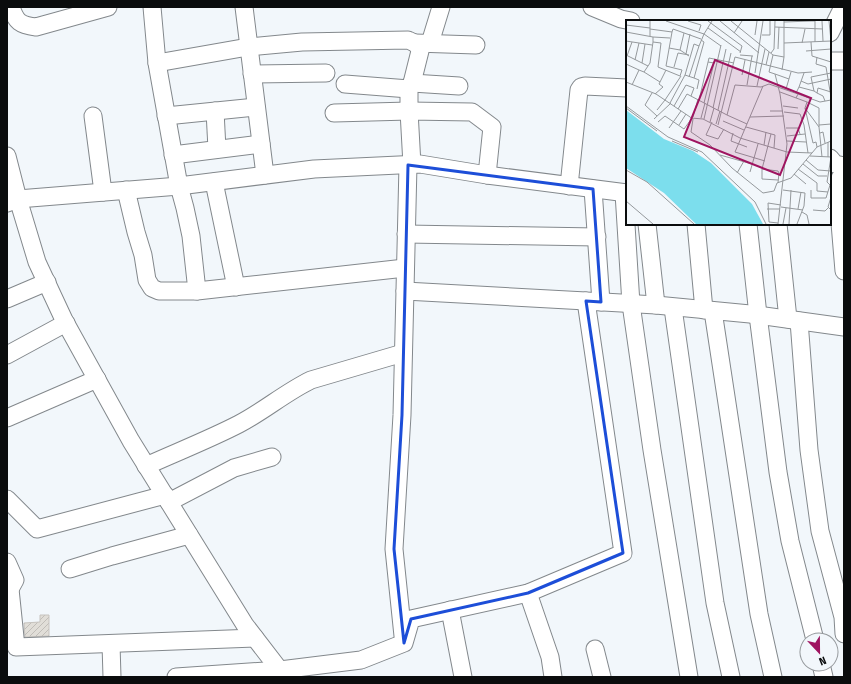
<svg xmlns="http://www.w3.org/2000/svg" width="851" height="684" font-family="'Fira Sans Condensed',sans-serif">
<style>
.building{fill:url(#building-hatch);stroke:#c7c3be}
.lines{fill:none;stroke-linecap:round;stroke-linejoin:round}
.minor-casing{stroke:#83888c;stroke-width:19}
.minor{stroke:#fff;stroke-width:17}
.marked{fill:none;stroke:#1d4ed8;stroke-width:3;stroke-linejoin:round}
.inset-road{fill:none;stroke:#95999c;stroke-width:1}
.view{fill:#9f1460;fill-opacity:0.15;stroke:#9f1460;stroke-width:2}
.inset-edge{fill:none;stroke:#0a0c0d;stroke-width:2}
</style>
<defs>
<pattern id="building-hatch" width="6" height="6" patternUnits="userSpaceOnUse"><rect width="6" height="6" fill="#e1ded8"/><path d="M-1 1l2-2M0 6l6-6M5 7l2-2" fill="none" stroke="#c0bdb8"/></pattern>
</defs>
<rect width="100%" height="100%" fill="#f2f7fb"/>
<path class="building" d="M 40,615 L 49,615 L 49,636 L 25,637 L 24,623 L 40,622 Z"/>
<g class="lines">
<defs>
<g id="minor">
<path d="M 11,7 C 16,22 20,25 36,27 L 108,7"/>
<path d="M 152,7 L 157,63 L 179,186 L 185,208 L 191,236 L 197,291"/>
<path d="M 244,7 L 265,175"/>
<path d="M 592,7 L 621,19 L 631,21"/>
<path d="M 830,33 L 843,7"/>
<path d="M 415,43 L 476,45"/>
<path d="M 430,43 L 441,7"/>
<path d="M 830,61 L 844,61"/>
<path d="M 157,63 L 248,47 L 302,42 L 408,40 C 415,43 418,44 420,51 L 412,83 L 409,89 L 409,111 L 412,165"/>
<path d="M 252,74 L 326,73"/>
<path d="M 412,83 L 459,86"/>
<path d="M 345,84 L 409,89"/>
<path d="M 215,111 L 217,149"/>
<path d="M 334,113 L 409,111 L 472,112 L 492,127 L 487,175"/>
<path d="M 93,116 L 103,192"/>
<path d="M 166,116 L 256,107"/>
<path d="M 173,155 L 261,144"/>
<path d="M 7,156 L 18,199 L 37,262 L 64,320 L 131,441 L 245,625 L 285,677"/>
<path d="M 830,158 L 835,164 L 844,166"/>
<path d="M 840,178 L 838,199 L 844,271"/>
<path d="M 214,182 L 236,287"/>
<path d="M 569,186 L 579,90 L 581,87 L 585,86 L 627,88"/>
<path d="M 593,189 L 601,302"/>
<path d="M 126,190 L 136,232 L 143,255 L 147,280 L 152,288 L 159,291 L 197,291 L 405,268"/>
<path d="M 624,193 L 631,304 L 652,450 L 689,677"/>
<path d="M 7,203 L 18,199 L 179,186 L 314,169 L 420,164 L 487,175 L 627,193"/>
<path d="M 647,224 L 656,305"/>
<path d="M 696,224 L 704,310"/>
<path d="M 748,224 L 758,315 L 778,472 L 790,541 L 815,640"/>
<path d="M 778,224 L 788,319"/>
<path d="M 406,234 L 597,237"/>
<path d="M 405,291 L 586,301"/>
<path d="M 7,299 L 47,282"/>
<path d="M 673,308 L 715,603 L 731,677"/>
<path d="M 713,311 L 759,614 L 773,677"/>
<path d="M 799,321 L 809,450 L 820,531 L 843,617 L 844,634"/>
<path d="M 7,355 L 66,323"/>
<path d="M 7,418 L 97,379"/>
<path d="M 146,466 C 177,452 210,439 239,424 C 264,411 286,392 311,380 L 403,353"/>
<path d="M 7,499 L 37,529 L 165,495"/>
<path d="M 169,502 L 234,468 L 272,457"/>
<path d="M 7,562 L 15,580 L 10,589"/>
<path d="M 70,569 L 112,556 L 189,535"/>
<path d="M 7,588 L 10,589 L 16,647 L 255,638"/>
<path d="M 528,593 L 550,657 L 553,677"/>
<path d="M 450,610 L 463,677"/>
<path d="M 403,636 L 394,549 L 402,415 L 408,165"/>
<path d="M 111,644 L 112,677"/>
<path d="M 595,649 L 602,677"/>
<path d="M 821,664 L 824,677"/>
<path d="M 176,677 L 280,670 L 361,660 L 404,643 L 411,619 L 528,593 L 623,553 L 586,301 L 656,305 L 750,314 L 844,327"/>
</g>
</defs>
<use href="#minor" class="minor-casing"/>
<use href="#minor" class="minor"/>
</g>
<path class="marked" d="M 408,165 L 593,189 L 601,302 L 586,301 L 623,553 L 528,593 L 411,619 L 404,643 L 394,549 L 402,415 Z"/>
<g transform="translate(626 20)">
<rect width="205" height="205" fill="#f2f7fb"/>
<path d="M 0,90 L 38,119 L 67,131 L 85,143 L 126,184 L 137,204 L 70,204 L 38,173 L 0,148 Z" fill="#7cdeed"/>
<path class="inset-road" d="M 40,1 L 78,14 L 73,26 L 68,24 L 59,55M 62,1 L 75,5 L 73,11M 82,1 L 116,26 L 114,33M 86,1 L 78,14 L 95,26M 94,1 L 133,33M 105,1 L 147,35 L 143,52 L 149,54 L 154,74 L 161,124 L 152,204M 185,1 L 189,1 L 189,22M 196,1 L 197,21M 203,1 L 205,21M 158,2 L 185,1M 0,5 L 24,8M 149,7 L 197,9M 82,8 L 115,32M 24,9 L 46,12 L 47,9 L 75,19M 0,12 L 27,17 L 27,22 L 35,23 L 32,47 L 54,56M 46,12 L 40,46 L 56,50 L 54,56M 108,13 L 116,1M 129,15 L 131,1M 136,15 L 144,15 L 144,1M 24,16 L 24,1M 27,17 L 44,18M 0,21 L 26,25M 185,22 L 186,36 L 205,42M 158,23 L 205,21M 176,23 L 179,9M 43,28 L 54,30 L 63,36M 152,29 L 153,7M 54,30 L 58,13M 180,31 L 205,29M 145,33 L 148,29 L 149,1M 60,34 L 64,14M 0,35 L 22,46M 114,35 L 127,36M 147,35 L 158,37 L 158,1M 1,36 L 6,22M 191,37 L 190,44 L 200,47 L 205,77M 9,40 L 13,23M 16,43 L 19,24M 0,44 L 13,50M 140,45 L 143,32M 48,47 L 52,33 L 63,35M 156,50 L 158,37M 18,52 L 34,62M 129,53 L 137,1M 149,54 L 163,59M 116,55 L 119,40M 63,57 L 73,26M 68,58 L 73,60 L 71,69M 175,61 L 182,64 L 205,59M 0,62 L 30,74 L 67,99 L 65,112 L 84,125 L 106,148 L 137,173 L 148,171 L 151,163 L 165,158 L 191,127 L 205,121M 6,65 L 13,50 L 18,52 L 24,43 L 27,22M 121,65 L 126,36M 131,66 L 139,29M 173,67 L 178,53M 160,69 L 165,52M 188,71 L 191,73 L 192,68 L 205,72M 154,72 L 181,82 L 179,88 L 193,107 L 196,137M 26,73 L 19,85 L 31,96M 170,73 L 173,67 L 188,71 L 185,57 L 205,53M 191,73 L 197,76 L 199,81M 29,74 L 37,67 L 33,64 L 40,50M 172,74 L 194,82 L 205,80M 39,80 L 55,56M 73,80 L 83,38 L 108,43M 181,82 L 193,88 L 193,107M 44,83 L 59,55 L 68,58 L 78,22 L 75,20M 78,83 L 88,43 L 82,42M 0,86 L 42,117 L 76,132 L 129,182 L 140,204M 48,86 L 60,65 L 68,68 L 65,76M 157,86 L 172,88M 0,88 L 31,111M 87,88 L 100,29M 179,88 L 187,123 L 190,122 L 191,127M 52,89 L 61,74 L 101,95 L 109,65 L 135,67 L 143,64 L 172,74 L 170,78M 31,90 L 39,80M 92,90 L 105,33M 144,91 L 157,91M 158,92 L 174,94 L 178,105 L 182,133M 101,95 L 121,104M 67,97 L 72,79M 124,97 L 158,96M 65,98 L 77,99 L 114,118 L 161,132 L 186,133M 75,98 L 79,83M 28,99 L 45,83M 78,99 L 95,25M 97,101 L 118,110M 32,102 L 39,96 L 58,109 L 66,98M 84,102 L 88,88M 90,104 L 94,91M 53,105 L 60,94M 92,105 L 109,37 L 172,53 L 186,52M 193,105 L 205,104M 120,107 L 149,115 L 148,128M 43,108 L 55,91M 160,108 L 172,108 L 174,114M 107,113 L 105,121 L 121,127M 194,113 L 197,112 L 199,123M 80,115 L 92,119 L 98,109M 80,115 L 86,102M 161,116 L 179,114M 115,118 L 137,66M 115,118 L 109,132 L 139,141M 46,121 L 72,132M 161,121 L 180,122M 202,122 L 202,137M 138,125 L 140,112M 94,135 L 126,144M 184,136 L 205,137 L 201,162 L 204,165 L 200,178 L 185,178 L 185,170M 180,140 L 192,150 L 205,151M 177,144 L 192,156 L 201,156M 136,149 L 145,114M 172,149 L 191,163 L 191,171 L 202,172M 0,150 L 21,162 L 68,204M 124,152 L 132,124M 111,153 L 118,141M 168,154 L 180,164M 152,163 L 153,153 L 152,151 L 136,149 L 136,159 L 152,160M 157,170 L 179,173 L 178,186 L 171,204M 205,177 L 202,187 L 205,190M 0,181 L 27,204M 155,187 L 177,190M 141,189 L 154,189M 172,189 L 175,172M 187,190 L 199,191 L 202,188M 176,192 L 181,195 L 183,204M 152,203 L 143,202 L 142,183 L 155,185M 157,204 L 160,188M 163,204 L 165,170"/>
<path class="view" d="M 89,40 L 185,78 L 154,155 L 58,117 Z"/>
<rect width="205" height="205" class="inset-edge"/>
</g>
<rect width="851" height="684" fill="none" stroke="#0a0c0d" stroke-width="16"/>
<g transform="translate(819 652) rotate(158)"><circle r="19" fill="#f2f7fb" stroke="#95999c"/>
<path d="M0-3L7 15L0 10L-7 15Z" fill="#9f1460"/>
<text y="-6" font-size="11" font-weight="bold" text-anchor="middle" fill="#0a0c0d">N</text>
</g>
</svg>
